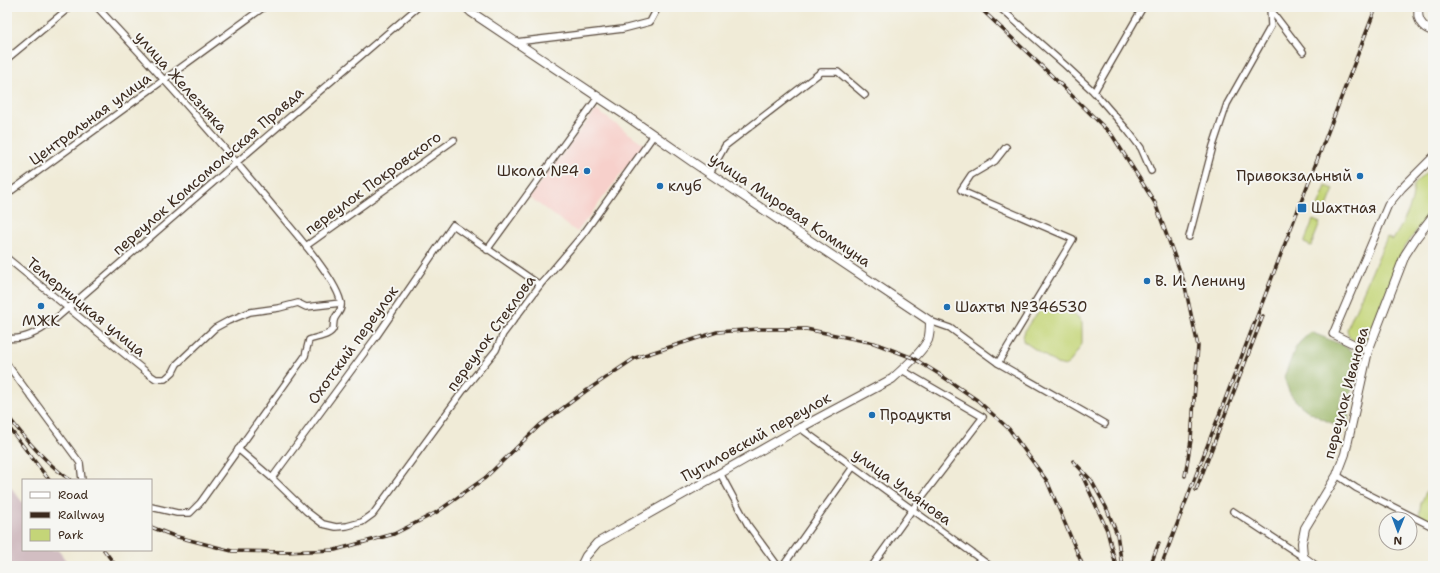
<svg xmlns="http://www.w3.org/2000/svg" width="1440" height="573" font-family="'Shantell Sans',sans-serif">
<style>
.built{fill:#f7d0cb}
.industrial{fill:#d2bec2}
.green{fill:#c4d578;stroke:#80804b}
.forest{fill:#9bb668;stroke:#6b7043}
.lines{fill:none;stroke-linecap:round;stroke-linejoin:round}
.minor-casing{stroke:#56473a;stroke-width:8}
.tertiary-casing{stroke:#56473a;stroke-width:9}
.secondary-casing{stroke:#56473a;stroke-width:10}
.minor{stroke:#fff;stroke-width:5.5}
.tertiary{stroke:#fff;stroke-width:7}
.secondary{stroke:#fff;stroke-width:8}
.rail-casing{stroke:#3b2a1e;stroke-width:3.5}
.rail{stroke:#f6f6f2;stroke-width:2;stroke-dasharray:6;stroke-linecap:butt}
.poi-dot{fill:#1f6fb2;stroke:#f6f6f2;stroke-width:1.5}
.labels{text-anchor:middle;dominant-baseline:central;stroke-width:4;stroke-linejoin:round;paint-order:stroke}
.street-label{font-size:15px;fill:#3b2a1e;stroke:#f6f6f2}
.poi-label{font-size:15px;fill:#3b2a1e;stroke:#f6f6f2;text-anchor:start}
</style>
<rect width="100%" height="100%" fill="#f6f6f2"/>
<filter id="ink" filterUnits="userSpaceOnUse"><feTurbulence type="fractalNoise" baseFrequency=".025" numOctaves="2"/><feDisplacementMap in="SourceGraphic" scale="8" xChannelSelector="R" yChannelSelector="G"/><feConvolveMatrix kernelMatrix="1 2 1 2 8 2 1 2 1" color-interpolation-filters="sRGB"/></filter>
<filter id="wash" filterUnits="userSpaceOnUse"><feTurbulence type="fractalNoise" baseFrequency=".012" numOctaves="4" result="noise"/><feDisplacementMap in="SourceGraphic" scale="16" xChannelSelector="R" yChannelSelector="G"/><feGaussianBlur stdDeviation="0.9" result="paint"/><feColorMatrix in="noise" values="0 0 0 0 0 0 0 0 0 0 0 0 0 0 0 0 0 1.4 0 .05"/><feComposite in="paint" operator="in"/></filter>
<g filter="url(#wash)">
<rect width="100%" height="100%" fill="#f0ebd7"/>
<path class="built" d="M 596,110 L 644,144 L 577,232 L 529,197 Z"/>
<path class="industrial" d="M 7,482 L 23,503 L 23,550 L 58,550 L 70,566 L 7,566 Z"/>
<g class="green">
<path d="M 1433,166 L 1433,207 L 1403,250 L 1368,340 C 1358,346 1348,340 1347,329 L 1387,237 L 1393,240 C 1402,224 1415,204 1413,185 Z"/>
<path d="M 1326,186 L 1334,189 L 1325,212 L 1317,209 Z"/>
<path d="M 1313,220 L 1320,223 L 1311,246 L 1304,243 Z"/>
<path d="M 1046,305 L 1059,306 L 1078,317 L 1082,323 L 1082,344 L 1071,361 L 1066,366 L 1057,364 L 1023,341 C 1022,328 1037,314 1046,305 Z"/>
<path d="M 1433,477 L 1433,523 L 1428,522 L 1419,515 L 1421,503 Z"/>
</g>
<path class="forest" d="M 1311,332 C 1321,337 1356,348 1358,358 C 1361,367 1353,386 1350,395 L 1343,393 L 1339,408 L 1347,411 C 1350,419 1349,422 1343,428 C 1325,420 1303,412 1291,395 C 1288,390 1286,383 1284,377 L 1295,349 L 1300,342 Z"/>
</g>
<g filter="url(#ink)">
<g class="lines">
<defs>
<g id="minor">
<path d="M 97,7 C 161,75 223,145 282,217 C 297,235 339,283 341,304 C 342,311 338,312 335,318 C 333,321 334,326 333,329 C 330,336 316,337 309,340 L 305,356 L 200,503 L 190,513 L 177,513 L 151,507"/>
<path d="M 999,7 L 1065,65 L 1094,92 L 1128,131 L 1141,148 L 1151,171"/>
<path d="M 1270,9 L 1303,52"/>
<path d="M 516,42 L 623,29 L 650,22 L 658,7"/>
<path d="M 7,59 L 70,7"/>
<path d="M 1094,92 L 1143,7"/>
<path d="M 710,173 L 725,146 L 821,72 L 838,72 L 865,95"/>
<path d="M 7,194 L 264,7"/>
<path d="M 1189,237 L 1213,146 L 1227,104 L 1271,26 L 1270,7"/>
<path d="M 306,246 L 454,140"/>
<path d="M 487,250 L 598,97"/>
<path d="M 7,258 L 150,375 L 156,379 L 165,379 L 173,372 L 177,364 L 215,328 L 228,321 L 250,312 L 279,308 L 298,303 L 306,307 L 341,303"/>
<path d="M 930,321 L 950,328 L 998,363 L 1105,424"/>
<path d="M 7,338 C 23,341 40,331 52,322 L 237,162 L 418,7"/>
<path d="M 998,363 L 1073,239 L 966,193 L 961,190 L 971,175 L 995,161 L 1006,147"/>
<path d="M 7,364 L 80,463 L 82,480"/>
<path d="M 800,428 L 990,566"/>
<path d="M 238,449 L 272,478 L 306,511 L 323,524 L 336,527 L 347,526 L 362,522 L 373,514 L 465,388 L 496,350 L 503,334 L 540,285 L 584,233 L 654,135"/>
<path d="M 720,473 L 748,525 L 778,566"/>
<path d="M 1337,475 L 1356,488 L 1433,527"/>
<path d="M 272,478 L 376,337 L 453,225 L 540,285"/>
<path d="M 1233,511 L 1303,557"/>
<path d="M 783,566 L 853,467"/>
<path d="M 872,566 L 912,510 L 983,417 L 902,370"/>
</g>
<path id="tertiary" d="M 1368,351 L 1333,334 L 1388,205 L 1402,188 L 1433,157"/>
<g id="secondary">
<path d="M 466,7 L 471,12 L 628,117 L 694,163 L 930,321 C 930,327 930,334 928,340 C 923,351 901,371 892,379 L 800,428 L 597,543 L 586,556 L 581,566"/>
<path d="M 1419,7 C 1416,19 1422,28 1433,31"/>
<path d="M 1315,566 L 1303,557 L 1302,543 L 1305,528 L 1337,475 L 1345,454 L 1368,351 L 1405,255 L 1416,238 L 1433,216"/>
</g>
</defs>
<use href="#minor" class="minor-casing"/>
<use href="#tertiary" class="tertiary-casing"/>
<use href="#secondary" class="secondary-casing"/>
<use href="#minor" class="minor"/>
<use href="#tertiary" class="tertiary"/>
<use href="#secondary" class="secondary"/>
<defs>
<g id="rail">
<path d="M 979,7 L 1049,73 L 1112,135 L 1155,203 L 1184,282 L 1198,346 L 1191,440 L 1185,476"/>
<path d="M 7,415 C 25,439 46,463 70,480"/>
<path d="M 7,425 L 49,480"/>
<path d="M 1073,461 L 1091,480 L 1106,507 L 1117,534 L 1122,566"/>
<path d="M 1082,475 L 1107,530 L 1116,566"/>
<path d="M 1196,490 L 1263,316"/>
<path d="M 151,527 L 174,536 L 232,551 L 285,552 L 335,550 L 394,534 L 437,512 L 485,478 L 540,425 L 586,391 L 635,358 L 717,332 L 759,329 L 806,329 L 874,343 L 913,358 L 939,374 L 977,400 L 1009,429 L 1047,481 L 1083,566"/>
<path d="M 104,550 L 116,566"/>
<path d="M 1150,566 L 1159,543"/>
<path d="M 1161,566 L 1376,7"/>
</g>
</defs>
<use href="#rail" class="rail-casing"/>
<use href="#rail" class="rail"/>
</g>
</g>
<g class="poi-dot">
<circle cx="587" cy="171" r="4"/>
<circle cx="1360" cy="176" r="4"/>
<circle cx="660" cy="186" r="4"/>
<rect x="1297" y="203" width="10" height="10" rx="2"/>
<circle cx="1147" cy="281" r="4"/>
<circle cx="41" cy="306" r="4"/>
<circle cx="947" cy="307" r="4"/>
<circle cx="872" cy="415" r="4"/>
</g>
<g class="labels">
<g class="street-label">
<text transform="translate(181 82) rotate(48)">улица Железняка</text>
<text transform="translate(90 119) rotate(-36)">Центральная улица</text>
<text transform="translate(208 171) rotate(-41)">переулок Комсомольская Правда</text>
<text transform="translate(373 183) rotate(-36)">переулок Покровского</text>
<text transform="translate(790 210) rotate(34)">улица Мировая Коммуна</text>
<text transform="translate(86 307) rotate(39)">Темерницкая улица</text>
<text transform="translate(491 333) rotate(-54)">переулок Стеклова</text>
<text transform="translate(353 345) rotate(-54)">Охотский переулок</text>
<text transform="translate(1346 393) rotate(-75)">переулок Иванова</text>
<text transform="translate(756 437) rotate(-29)">Путиловский переулок</text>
<text transform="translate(902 487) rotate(36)">улица Ульянова</text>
</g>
<g class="poi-label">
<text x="579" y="171" text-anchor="end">Школа №4</text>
<text x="1352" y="176" text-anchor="end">Привокзальный</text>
<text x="668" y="186">клуб</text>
<text x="1311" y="208">Шахтная</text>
<text x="1155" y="281">В. И. Ленину</text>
<text x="955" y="307">Шахты №346530</text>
<text x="41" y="321" text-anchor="middle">МЖК</text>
<text x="880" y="415">Продукты</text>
</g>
</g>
<rect width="1440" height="573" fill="none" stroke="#f6f6f2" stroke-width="24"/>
<rect x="22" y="479" width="130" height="72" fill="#f6f6f2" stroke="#aba49d"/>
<rect x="30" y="492" width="20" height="6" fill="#ffffff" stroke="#aba49d"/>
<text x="58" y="499" font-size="12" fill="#3b2a1e">Road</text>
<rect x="30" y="512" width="20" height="6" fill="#3b2a1e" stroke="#aba49d"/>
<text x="58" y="519" font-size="12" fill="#3b2a1e">Railway</text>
<rect x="30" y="529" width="20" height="12" fill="#c4d578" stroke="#aba49d"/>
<text x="58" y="539" font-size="12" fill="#3b2a1e">Park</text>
<g transform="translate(1398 531) rotate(181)"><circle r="19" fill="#f6f6f2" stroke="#aba49d"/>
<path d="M0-3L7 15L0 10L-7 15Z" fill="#1f6fb2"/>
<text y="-6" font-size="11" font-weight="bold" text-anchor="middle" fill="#3b2a1e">N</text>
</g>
</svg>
